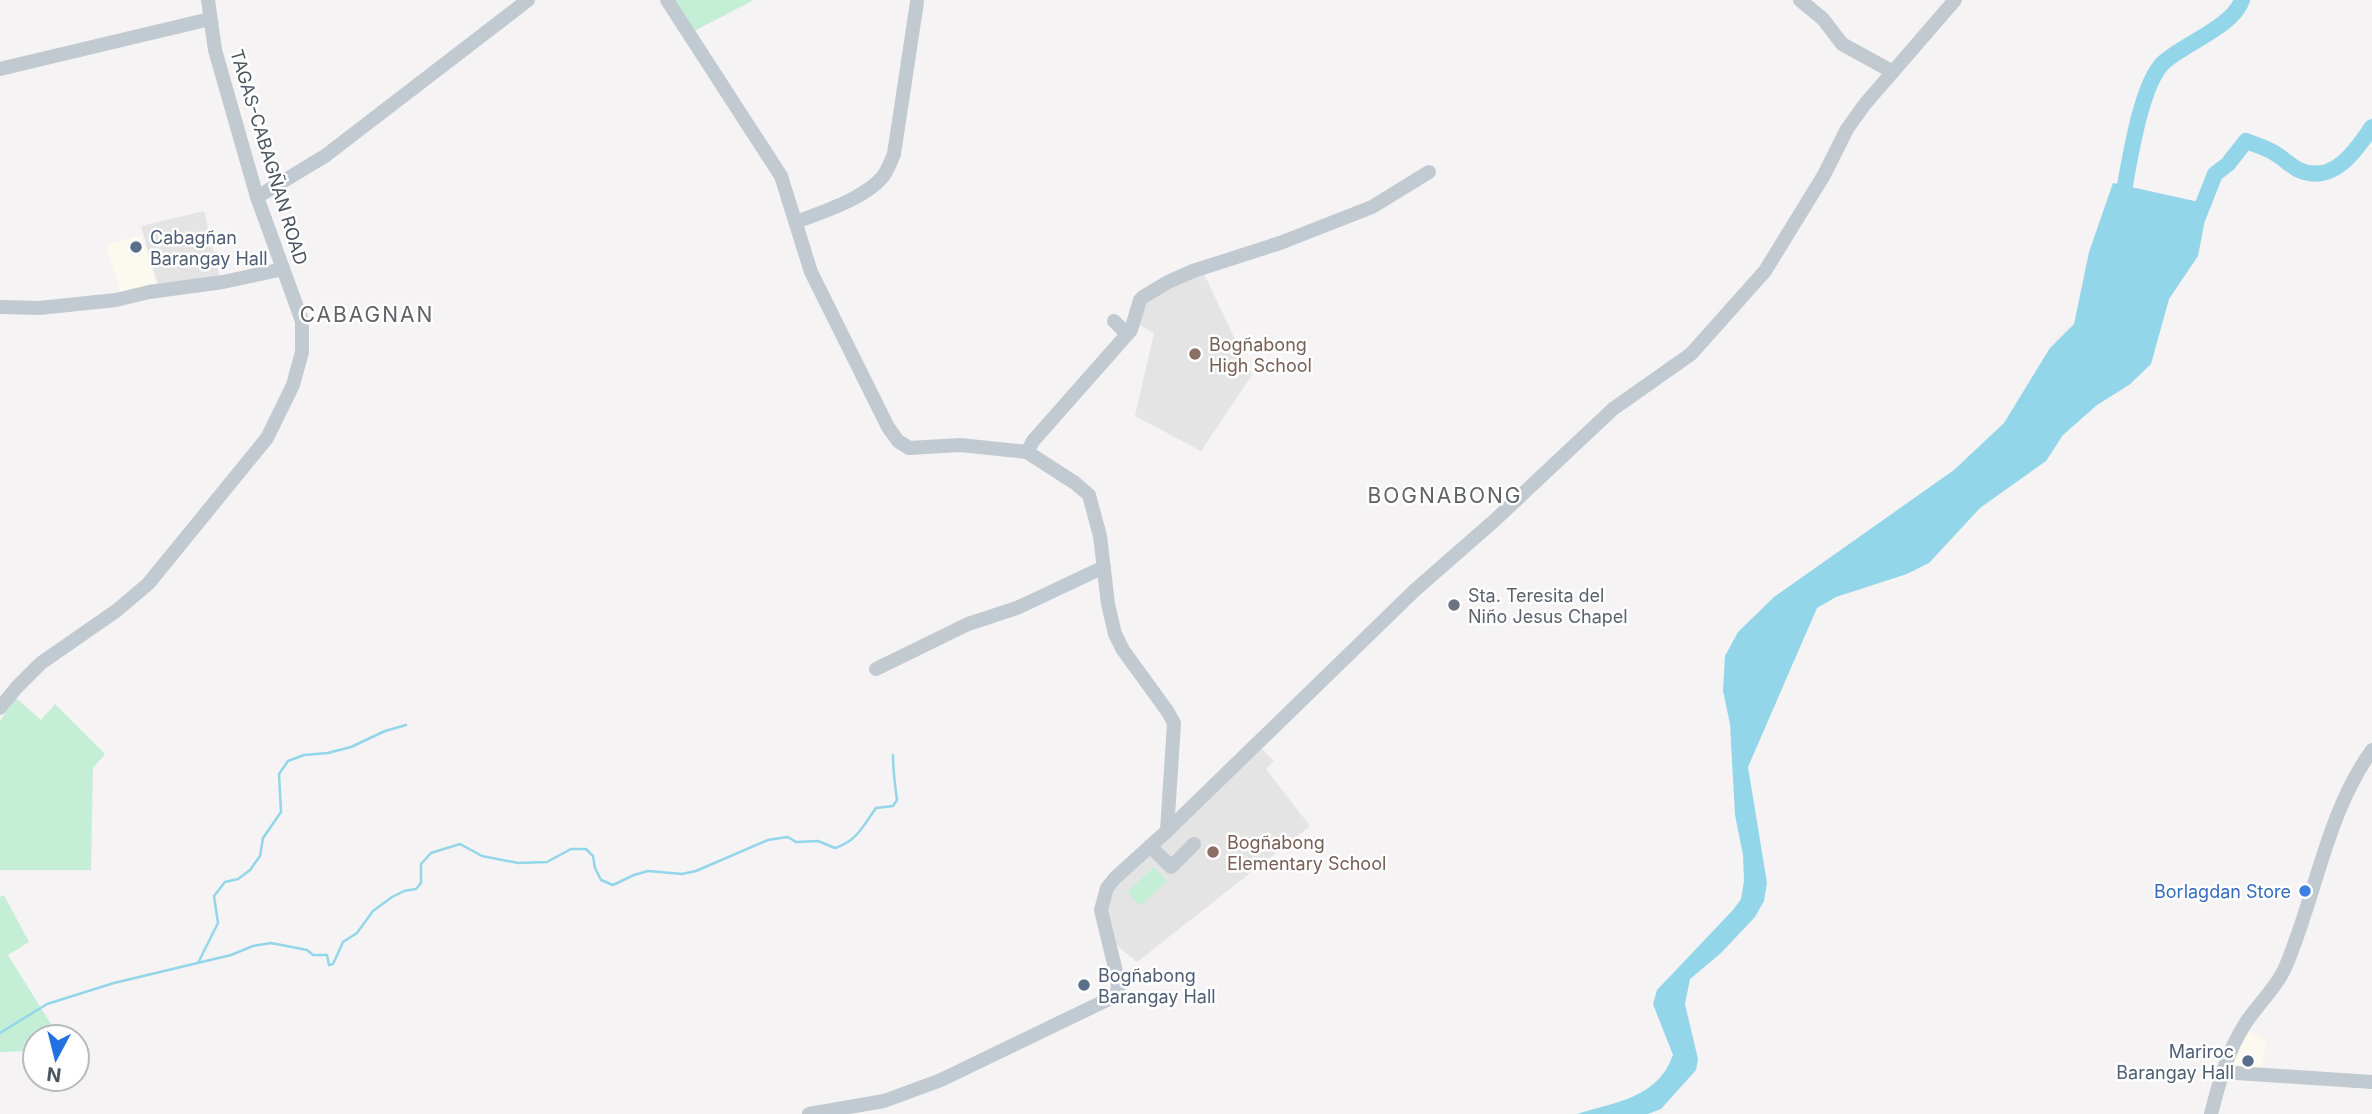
<svg xmlns="http://www.w3.org/2000/svg" width="2372" height="1114" font-family="Inter,sans-serif">
<style>
.commercial{fill:#fcf9ef}
.education{fill:#e5e4e5}
.green{fill:#c4efd6}
.water{fill:#93d6ea}
.lines{fill:none;stroke-linecap:round;stroke-linejoin:round}
.stream{stroke:#93d6ea;stroke-width:2.5}
.river{stroke:#93d6ea;stroke-width:16}
.minor{stroke:#c1c9d1;stroke-width:14}
.service-dot{fill:#5c6f8a;stroke:#fff;stroke-width:2.5}
.education-dot{fill:#8d6e63;stroke:#fff;stroke-width:2.5}
.worship-dot{fill:#6b7280;stroke:#fff;stroke-width:2.5}
.shop-dot{fill:#3f7fe0;stroke:#fff;stroke-width:2.5}
.labels{text-anchor:middle;dominant-baseline:central;stroke-width:5;stroke-linejoin:round;paint-order:stroke}
.street-label{font-size:18px;fill:#4a5560;stroke:#fff}
.service-label{font-size:18px;fill:#4e5e75;stroke:#fff;text-anchor:start}
.education-label{font-size:18px;fill:#785e54;stroke:#fff;text-anchor:start}
.worship-label{font-size:18px;fill:#5b616d;stroke:#fff;text-anchor:start}
.shop-label{font-size:18px;fill:#366cbe;stroke:#fff;text-anchor:end}
.quarter-label{font-size:21px;letter-spacing:2px;fill:#5f6267;stroke:#fff}
</style>
<rect width="100%" height="100%" fill="#f5f3f3"/>
<g class="commercial">
<path d="M 142,235 L 157,288 L 121,294 L 106,245 Z"/>
<path d="M 2247,1030 L 2266,1041 L 2262,1069 L 2232,1066 Z"/>
</g>
<g class="education">
<path d="M 204,211 L 220,279 L 159,288 L 141,226 Z"/>
<path d="M 1202,270 L 1252,375 L 1201,451 L 1135,416 L 1154,333 L 1138,324 L 1144,301 Z"/>
<path d="M 1261,748 L 1274,761 L 1266,769 L 1310,826 L 1137,962 L 1112,941 L 1106,909 L 1113,887 Z"/>
</g>
<g class="green">
<path d="M 674,0 L 754,0 L 694,31 Z"/>
<path d="M 16,698 L 41,720 L 55,704 L 105,754 L 93,768 L 91,870 L 0,870 L 0,721 Z"/>
<path d="M 1154,867 L 1167,881 L 1140,906 L 1127,892 Z"/>
<path d="M 4,895 L 29,942 L 8,955 L 59,1037 L 35,1037 L 35,1051 L 0,1052 L 0,897 Z"/>
</g>
<path class="water" d="M 2113,183 L 2208,204 L 2198,256 L 2169,299 L 2151,364 L 2129,385 L 2097,405 L 2063,435 L 2046,461 L 1980,508 L 1929,563 L 1907,574 L 1836,597 L 1817,608 L 1748,767 L 1767,883 L 1764,901 L 1755,917 L 1721,953 L 1690,979 L 1685,1004 L 1698,1059 L 1696,1070 L 1661,1109 L 1648,1114 L 1577,1114 C 1615,1102 1658,1098 1673,1055 L 1653,1004 L 1657,990 L 1733,910 L 1741,899 L 1744,881 L 1743,855 L 1735,815 L 1730,724 L 1723,691 L 1725,656 L 1738,632 L 1774,597 L 1954,470 L 2004,423 L 2050,348 L 2074,324 L 2089,252 Z"/>
<g class="lines">
<g class="stream">
<path d="M 198,963 L 218,923 L 214,896 L 225,882 L 238,879 L 250,870 L 260,856 L 263,838 L 281,812 L 279,774 L 288,761 L 304,755 L 328,753 L 351,747 L 385,731 L 406,725"/>
<path d="M 0,1033 L 47,1004 L 114,983 L 231,955 L 253,946 L 271,943 L 307,950 L 313,955 L 327,955 L 329,965 L 333,964 L 343,942 L 357,933 L 373,911 L 392,897 L 404,891 L 416,889 L 421,883 L 421,864 L 431,853 L 460,844 L 482,856 L 518,863 L 547,862 L 571,849 L 586,849 L 593,856 L 595,868 L 601,880 L 613,885 L 634,875 L 648,871 L 682,874 L 696,871 L 768,840 L 781,838 L 788,837 L 796,842 L 818,841 L 835,848 C 857,841 863,826 876,808 L 893,806 L 897,800 C 895,785 893,772 893,755"/>
</g>
<g class="river">
<path d="M 2121,207 C 2128,172 2139,87 2163,63 C 2183,44 2233,27 2242,0"/>
<path d="M 2193,222 L 2198,217 L 2215,174 L 2228,164 L 2246,141 C 2256,145 2267,148 2276,154 C 2284,159 2291,166 2299,170 C 2333,185 2356,151 2372,127"/>
</g>
<g class="minor">
<path d="M 667,0 L 781,176 L 811,272 L 888,427 L 898,441 L 909,448 L 960,445 L 1027,452 L 1075,483 L 1089,495 L 1100,536 L 1108,604 L 1115,634 L 1123,650 L 1168,712 L 1174,723 L 1167,831"/>
<path d="M 1800,0 L 1823,19 L 1842,44 L 1893,72"/>
<path d="M 0,69 L 210,19"/>
<path d="M 257,197 L 325,156 L 528,0"/>
<path d="M 796,222 C 822,212 867,198 884,175 C 888,169 891,161 894,154 L 917,2"/>
<path d="M 0,307 L 39,308 L 116,300 L 149,292 L 223,282 L 283,269"/>
<path d="M 1114,321 L 1127,334"/>
<path d="M 1027,452 L 1033,441 L 1131,330 L 1140,300 L 1143,297 L 1168,282 L 1193,271 L 1280,243 L 1372,207 L 1429,172"/>
<path d="M 876,669 L 968,624 L 1017,608 L 1104,567"/>
<path d="M 0,708 L 16,688 L 41,663 L 116,611 L 148,584 L 267,438 L 293,385 L 302,352 L 302,321 L 257,197 L 215,50 L 208,0"/>
<path d="M 1150,846 L 1171,867 L 1194,844"/>
<path d="M 2222,1072 L 2372,1082"/>
<path d="M 809,1114 L 884,1101 L 941,1080 L 1115,996 L 1118,988 L 1117,976 L 1101,910 L 1107,888 L 1115,878 L 1167,831 L 1415,590 L 1495,520 L 1613,409 L 1691,354 L 1765,271 L 1824,175 L 1847,129 L 1865,104 L 1955,0"/>
<path d="M 2211,1114 C 2219,1083 2227,1052 2245,1024 C 2257,1005 2276,988 2285,968 C 2316,896 2326,814 2372,750"/>
</g>
</g>
<g class="service-dot">
<circle cx="136" cy="247" r="7"/>
<circle cx="1084" cy="985" r="7"/>
<circle cx="2248" cy="1061" r="7"/>
</g>
<g class="education-dot">
<circle cx="1195" cy="354" r="7"/>
<circle cx="1213" cy="852" r="7"/>
</g>
<circle class="worship-dot" cx="1454" cy="605" r="7"/>
<circle class="shop-dot" cx="2305" cy="891" r="7"/>
<g class="labels">
<g class="street-label">
<text transform="translate(269 157) rotate(73)">TAGAS-CABAGÑAN ROAD</text>
</g>
<g class="service-label">
<text x="150" y="237">Cabagñan<tspan x="150" dy="21">Barangay Hall</tspan></text>
<text x="1098" y="975">Bogñabong<tspan x="1098" dy="21">Barangay Hall</tspan></text>
<text x="2234" y="1051" text-anchor="end">Mariroc<tspan x="2234" dy="21">Barangay Hall</tspan></text>
</g>
<g class="education-label">
<text x="1209" y="344">Bogñabong<tspan x="1209" dy="21">High School</tspan></text>
<text x="1227" y="842">Bogñabong<tspan x="1227" dy="21">Elementary School</tspan></text>
</g>
<g class="worship-label">
<text x="1468" y="595">Sta. Teresita del<tspan x="1468" dy="21">Niño Jesus Chapel</tspan></text>
</g>
<g class="shop-label">
<text x="2291" y="891">Borlagdan Store</text>
</g>
<g class="quarter-label">
<text x="367" y="314">CABAGNAN</text>
<text x="1445" y="495">BOGNABONG</text>
</g>
</g>
<g transform="translate(56 1058) rotate(187)"><circle r="33" fill="#ffffff" stroke="#b7bbbf" stroke-width="2"/>
<path d="M0-5L12 26L0 18L-12 26Z" fill="#2171e0"/>
<text y="-10" font-size="19" font-weight="bold" text-anchor="middle" fill="#4a5560">N</text>
</g>
</svg>
